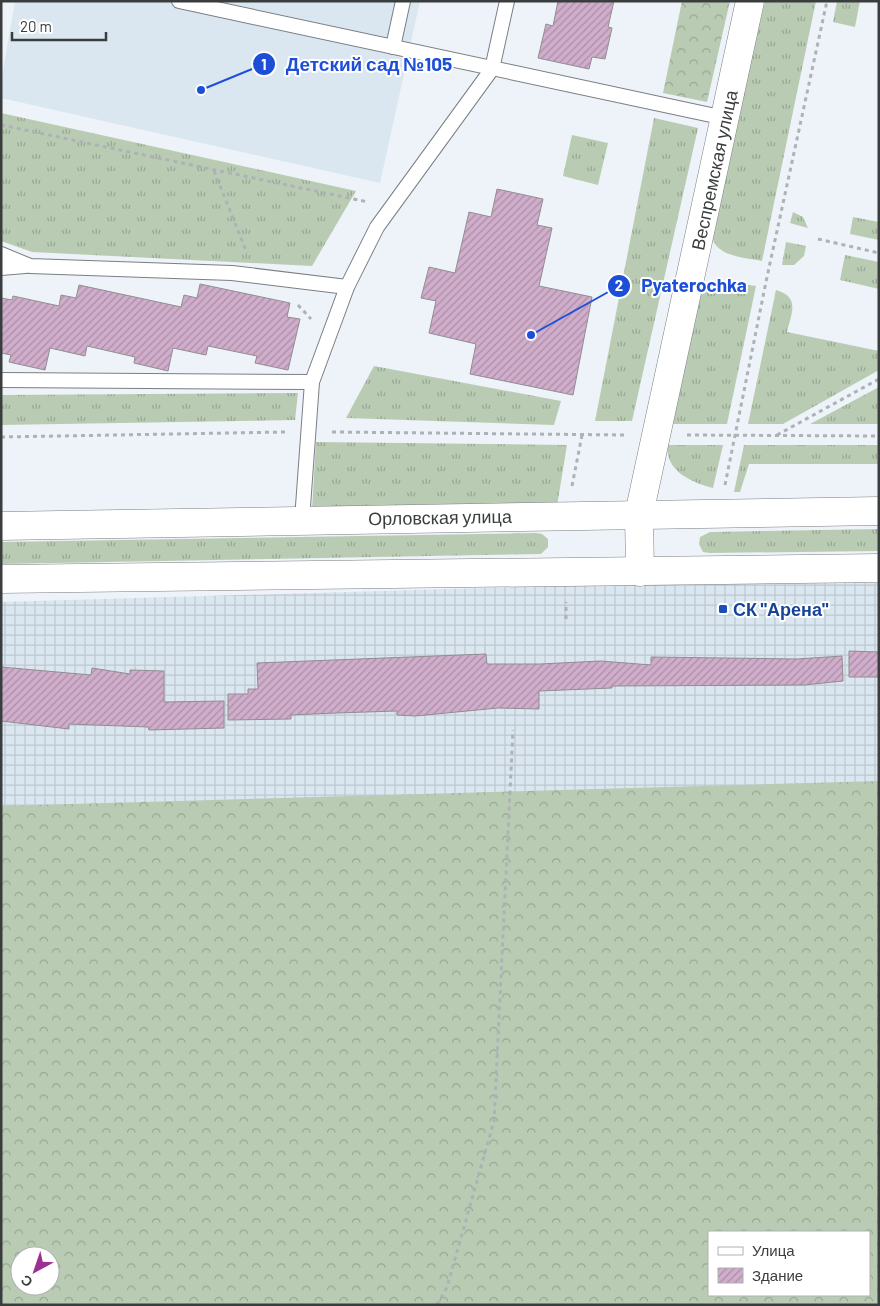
<svg xmlns="http://www.w3.org/2000/svg" width="880" height="1306" font-family="Barlow,sans-serif">
<style>
.built{fill:#dbe7f0}
.industrial{fill:url(#industrial-grid)}
.grass{fill:url(#grass-tufts)}
.forest{fill:url(#forest-crowns);fill-rule:evenodd}
.building{fill:url(#building-hatch);stroke:#928d91}
.lines{fill:none;stroke-linecap:round;stroke-linejoin:round}
.lane-casing{stroke:#7a7f83;stroke-width:16}
.street-casing{stroke:#7a7f83;stroke-width:29}
.secondary-casing{stroke:#7a7f83;stroke-width:29}
.path{stroke:#adb2b6;stroke-width:3;stroke-dasharray:4 4;stroke-linecap:butt}
.lane{stroke:#fff;stroke-width:14}
.street{stroke:#fff;stroke-width:28}
.secondary{stroke:#fff;stroke-width:28}
.transit-dot{fill:#1a4fb4;stroke:#fff;stroke-width:2}
.labels{text-anchor:middle;dominant-baseline:central;stroke-width:4;stroke-linejoin:round;paint-order:stroke}
.street-label{font-size:18px;fill:#3a3d3e;stroke:#fff}
.transit-label{font-size:18px;font-weight:bold;fill:#164399;stroke:#fff;text-anchor:start}
.leader{fill:none;stroke:#1d4ed8;stroke-width:2}
.callout-dot{fill:#1d4ed8;stroke:#fff;stroke-width:2}
.mark-label{font-size:15px;text-anchor:middle;font-weight:bold;fill:#fff}
.callout-label{font-size:19px;text-anchor:middle;font-weight:bold;fill:#1d4ed8;stroke:#fff;stroke-width:4;stroke-linejoin:round;paint-order:stroke}
</style>
<defs>
<pattern id="industrial-grid" width="8" height="8" patternUnits="userSpaceOnUse" patternTransform="scale(1.25)"><rect width="8" height="8" fill="#dbe7f0"/><path d="M0 4h8M4 0v8" fill="none" stroke="#bdc7cf"/></pattern>
<pattern id="grass-tufts" width="24" height="20" patternUnits="userSpaceOnUse" patternTransform="scale(1.25)"><rect width="24" height="20" fill="#b9ccb3"/><path d="M3 7l-1-3M5 7V3M7 7l1-3M15 17l-1-3M17 17v-4M19 17l1-3" fill="none" stroke="#97a793"/></pattern>
<pattern id="forest-crowns" width="20" height="18" patternUnits="userSpaceOnUse" patternTransform="scale(1.25)"><rect width="20" height="18" fill="#b9ccb3"/><path d="M2 6a3 3 0 1 1 6 0M12 15a3 3 0 1 1 6 0" fill="none" stroke="#97a793"/></pattern>
<pattern id="building-hatch" width="6" height="6" patternUnits="userSpaceOnUse" patternTransform="scale(1.25)"><rect width="6" height="6" fill="#d0adcb"/><path d="M-1 1l2-2M0 6l6-6M5 7l2-2" fill="none" stroke="#aa8ea6"/></pattern>
</defs>
<rect width="100%" height="100%" fill="#edf3f8"/>
<path class="built" d="M 15,1 L 420,1 L 380,183 L 1,98 L 1,82 Z"/>
<path class="industrial" d="M 879,583 L 879,797 L 1,849 L 1,602 L 621,584 Z"/>
<g class="grass">
<path d="M 765,1 L 816,1 L 762,261 C 743,257 713,257 711,232 Z"/>
<path d="M 837,1 L 860,1 L 855,27 L 833,22 Z"/>
<path d="M 1,113 L 356,191 L 312,266 L 32,252 L 1,241 Z"/>
<path d="M 654,118 L 698,128 L 632,421 L 595,421 Z"/>
<path d="M 572,135 L 608,143 L 598,185 L 563,176 Z"/>
<path d="M 793,212 L 803,217 L 808,228 L 790,223 Z"/>
<path d="M 853,217 L 879,222 L 879,240 L 850,234 Z"/>
<path d="M 786,242 L 806,246 L 804,256 L 794,265 L 782,265 Z"/>
<path d="M 845,255 L 879,262 L 879,289 L 840,280 Z"/>
<path d="M 717,280 L 756,286 L 727,424 L 673,424 L 698,295 L 709,283 Z"/>
<path d="M 776,290 C 801,297 791,314 787,332 L 879,351 L 879,370 L 783,424 L 748,424 Z"/>
<path d="M 374,366 L 561,401 L 554,425 L 346,418 Z"/>
<path d="M 879,387 L 879,424 L 810,424 Z"/>
<path d="M 298,393 L 295,420 L 1,425 L 1,395 Z"/>
<path d="M 316,442 L 567,445 L 557,506 L 312,509 Z"/>
<path d="M 668,445 L 723,445 L 713,488 C 693,483 664,471 668,445 Z"/>
<path d="M 744,445 L 879,445 L 879,464 L 749,464 L 740,492 L 734,492 Z"/>
<path d="M 879,529 L 879,551 L 710,553 L 703,552 L 699,544 L 700,537 L 710,532 Z"/>
<path d="M 536,533 L 542,534 L 548,539 L 548,547 L 541,554 L 1,564 L 1,542 Z"/>
</g>
<g class="forest">
<path d="M 682,1 L 730,1 L 707,102 L 663,93 Z"/>
<path d="M 879,781 L 879,1305 L 1,1305 L 1,806 ZM 709,1232 L 869,1232 L 869,1295 L 709,1295 ZM 20,1256 L 50,1256 L 50,1286 L 20,1286 Z"/>
</g>
<g class="building">
<path d="M 558,1 L 614,1 L 608,27 L 612,28 L 605,59 L 592,57 L 589,69 L 538,58 L 546,24 L 553,26 Z"/>
<path d="M 497,189 L 543,199 L 537,225 L 552,228 L 539,286 L 592,297 L 573,395 L 470,374 L 476,344 L 429,333 L 436,301 L 421,298 L 429,267 L 455,273 L 469,212 L 491,217 Z"/>
<path d="M 200,284 L 290,303 L 287,317 L 300,319 L 288,370 L 255,363 L 257,356 L 208,346 L 206,355 L 173,348 L 168,371 L 134,363 L 135,357 L 87,346 L 85,356 L 50,348 L 45,370 L 9,362 L 11,355 L 1,353 L 1,298 L 12,300 L 13,296 L 59,306 L 61,295 L 76,298 L 79,285 L 181,307 L 184,295 L 197,298 Z"/>
<path d="M 849,651 L 879,652 L 879,677 L 849,677 Z"/>
<path d="M 486,654 L 487,664 L 540,664 L 601,661 L 651,665 L 651,657 L 797,659 L 842,656 L 843,681 L 804,685 L 612,686 L 612,688 L 539,691 L 539,709 L 498,708 L 415,716 L 397,715 L 397,711 L 336,713 L 291,715 L 291,719 L 228,720 L 228,694 L 248,694 L 248,689 L 258,689 L 257,663 Z"/>
<path d="M 1,667 L 91,675 L 92,668 L 130,674 L 130,670 L 164,671 L 164,702 L 224,701 L 224,728 L 149,730 L 148,727 L 69,724 L 69,729 L 1,721 Z"/>
</g>
<g class="lines">
<defs>
<g id="lane">
<path d="M 179,1 L 725,118"/>
<path d="M 393,47 L 403,1"/>
<path d="M 1,254 L 30,266 L 232,273 L 347,287"/>
<path d="M 1,268 L 25,266"/>
<path d="M 1,380 L 312,382"/>
<path d="M 302,520 L 312,382 L 347,287 L 377,227 L 492,69 L 507,1"/>
</g>
<path id="street" d="M 639,514 L 640,572"/>
<g id="secondary">
<path d="M 639,514 L 750,1"/>
<path d="M 1,526 L 879,511"/>
<path d="M 1,579 L 879,568"/>
</g>
</defs>
<use href="#lane" class="lane-casing"/>
<use href="#street" class="street-casing"/>
<use href="#secondary" class="secondary-casing"/>
<g class="path">
<path d="M 1,125 L 368,202"/>
<path d="M 214,171 L 247,253"/>
<path d="M 818,239 L 879,253"/>
<path d="M 298,305 L 311,319"/>
<path d="M 332,432 L 626,435"/>
<path d="M 687,435 L 879,436"/>
<path d="M 777,435 L 879,379"/>
<path d="M 1,437 L 286,432"/>
<path d="M 725,485 L 767,277 L 827,1"/>
<path d="M 572,486 L 582,435"/>
<path d="M 566,619 L 566,602"/>
<path d="M 437,1305 L 447,1287 L 494,1121 L 513,730"/>
</g>
<use href="#lane" class="lane"/>
<use href="#street" class="street"/>
<use href="#secondary" class="secondary"/>
</g>
<rect class="transit-dot" x="718" y="604" width="10" height="10" rx="2.5"/>
<g class="labels">
<g class="street-label">
<text transform="translate(714 170) rotate(-78)">Веспремская улица</text>
<text transform="translate(440 517) rotate(-1)">Орловская улица</text>
</g>
<g class="transit-label">
<text x="733" y="609">СК "Арена"</text>
</g>
</g>
<path class="leader" d="M201 90L264 64M531 335L619 286"/>
<g class="callout-dot">
<circle cx="201" cy="90" r="5"/>
<circle cx="531" cy="335" r="5"/>
<circle cx="264" cy="64" r="12"/>
<circle cx="619" cy="286" r="12"/>
</g>
<g class="mark-label">
<text x="264" y="70">1</text>
<text x="619" y="291">2</text>
</g>
<g class="callout-label">
<text x="369" y="71">Детский сад №105</text>
<text x="694" y="292">Pyaterochka</text>
</g>
<rect width="880" height="1306" fill="none" stroke="#3a3d3e" stroke-width="5"/>
<rect x="708" y="1231" width="162" height="65" fill="#ffffff" stroke="#b0b1b2"/>
<rect x="718" y="1247" width="25" height="8" fill="#ffffff" stroke="#b0b1b2"/>
<text x="752" y="1256" font-size="15" fill="#3a3d3e">Улица</text>
<rect x="718" y="1268" width="25" height="15" fill="url(#building-hatch)" stroke="#b0b1b2"/>
<text x="752" y="1281" font-size="15" fill="#3a3d3e">Здание</text>
<g transform="translate(35 1271) rotate(220)"><circle r="24" fill="#ffffff" stroke="#b0b1b2"/>
<path d="M0-4L9 19L0 12L-9 19Z" fill="#9c3091"/>
<text y="-8" font-size="14" font-weight="bold" text-anchor="middle" fill="#3a3d3e">С</text>
</g>
<path d="M12 32v8h94v-8" fill="none" stroke="#3a3d3e" stroke-width="2.5"/>
<text x="20" y="32" font-size="15" fill="#3a3d3e" stroke="#ffffff" stroke-width="4" paint-order="stroke">20 m</text>
</svg>
